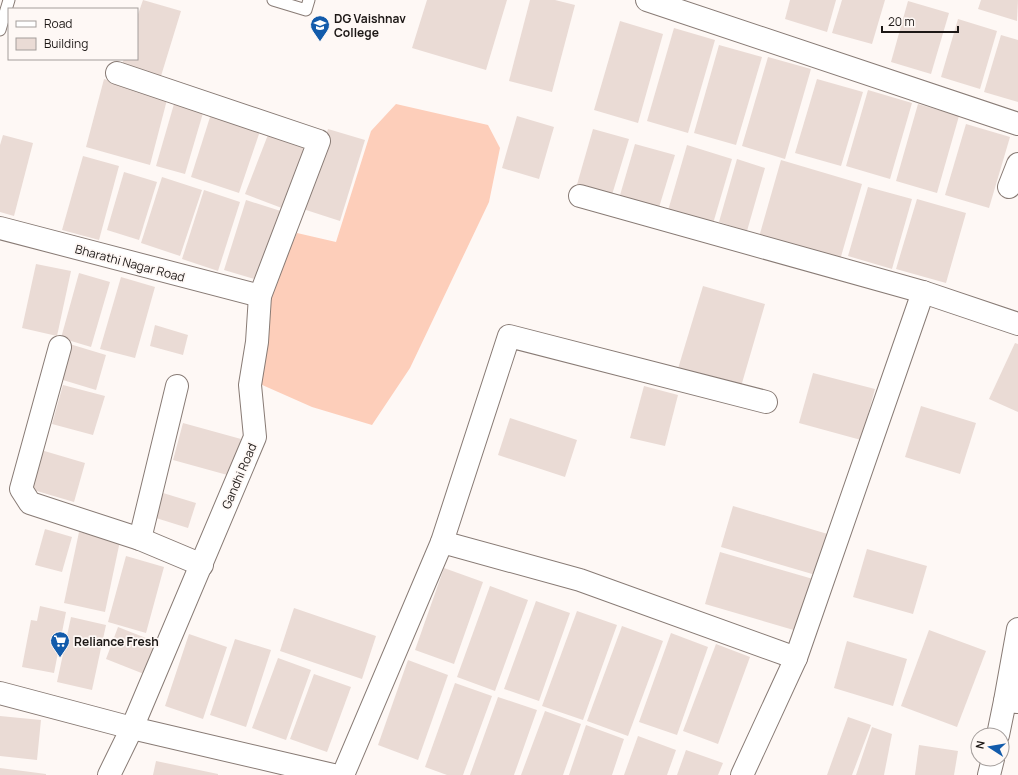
<svg xmlns="http://www.w3.org/2000/svg" width="1018" height="775" font-family="Manrope,sans-serif">
<style>
.grass{fill:#fdceba}
.building{fill:#eadbd5}
.lines{fill:none;stroke-linecap:round;stroke-linejoin:round}
.lane-casing{stroke:#887b75;stroke-width:13}
.street-casing{stroke:#887b75;stroke-width:24}
.lane{stroke:#fff;stroke-width:11}
.street{stroke:#fff;stroke-width:22}
.labels{text-anchor:middle;dominant-baseline:central;stroke-width:3.5;stroke-linejoin:round;paint-order:stroke}
.poi-label{font-size:12px;font-weight:bold;fill:#1d1816;stroke:#fef8f5;text-anchor:start}
.street-label{font-size:12px;fill:#1d1816;stroke:#fef8f5}
</style>
<rect width="100%" height="100%" fill="#fef8f5"/>
<path class="grass" d="M 396,104 L 488,125 L 500,148 L 489,202 L 410,368 L 372,425 L 312,407 L 260,384 L 268,298 L 297,233 L 336,242 L 371,131 Z"/>
<g class="building">
<path d="M 143,0 L 181,11 L 161,76 L 122,64 L 124,59 L 137,59 L 137,17 Z"/>
<path d="M 427,0 L 507,0 L 486,70 L 412,48 Z"/>
<path d="M 530,0 L 555,0 L 575,5 L 552,92 L 509,81 Z"/>
<path d="M 790,0 L 836,0 L 827,32 L 785,19 Z"/>
<path d="M 842,0 L 885,0 L 872,44 L 832,33 Z"/>
<path d="M 981,0 L 1018,0 L 1017,21 L 978,9 Z"/>
<path d="M 908,1 L 949,13 L 931,74 L 891,62 Z"/>
<path d="M 958,19 L 997,31 L 980,89 L 941,77 Z"/>
<path d="M 620,21 L 663,34 L 638,123 L 594,110 Z"/>
<path d="M 674,28 L 715,40 L 688,133 L 647,121 Z"/>
<path d="M 1001,35 L 1018,40 L 1018,102 L 984,92 Z"/>
<path d="M 719,45 L 762,57 L 736,145 L 694,133 Z"/>
<path d="M 768,57 L 811,69 L 785,159 L 742,146 Z"/>
<path d="M 104,79 L 168,96 L 150,165 L 86,147 Z"/>
<path d="M 817,79 L 863,92 L 841,166 L 795,153 Z"/>
<path d="M 868,90 L 912,103 L 890,179 L 846,166 Z"/>
<path d="M 174,104 L 203,113 L 185,174 L 156,166 Z"/>
<path d="M 918,104 L 959,116 L 937,193 L 896,181 Z"/>
<path d="M 211,114 L 260,131 L 239,193 L 191,177 Z"/>
<path d="M 517,116 L 554,127 L 539,179 L 502,168 Z"/>
<path d="M 966,124 L 1010,137 L 989,208 L 945,195 Z"/>
<path d="M 271,127 L 312,143 L 287,210 L 245,194 Z"/>
<path d="M 328,129 L 365,140 L 340,221 L 303,209 Z"/>
<path d="M 593,129 L 629,139 L 611,198 L 576,188 Z"/>
<path d="M 3,135 L 33,143 L 14,216 L 0,212 L 0,145 Z"/>
<path d="M 635,144 L 675,155 L 657,214 L 618,202 Z"/>
<path d="M 687,145 L 732,159 L 712,227 L 667,214 Z"/>
<path d="M 83,156 L 119,166 L 99,240 L 62,230 Z"/>
<path d="M 737,159 L 765,168 L 747,231 L 719,222 Z"/>
<path d="M 781,160 L 862,184 L 840,260 L 759,237 Z"/>
<path d="M 124,172 L 157,182 L 139,240 L 107,230 Z"/>
<path d="M 162,177 L 202,190 L 180,256 L 141,243 Z"/>
<path d="M 868,187 L 912,199 L 892,269 L 848,256 Z"/>
<path d="M 204,190 L 240,202 L 218,271 L 182,259 Z"/>
<path d="M 917,199 L 966,213 L 946,283 L 896,269 Z"/>
<path d="M 246,200 L 287,213 L 264,282 L 224,270 Z"/>
<path d="M 36,264 L 71,271 L 57,336 L 22,328 Z"/>
<path d="M 79,273 L 110,282 L 91,347 L 61,338 Z"/>
<path d="M 121,277 L 155,287 L 135,358 L 100,349 Z"/>
<path d="M 703,286 L 765,304 L 740,390 L 677,372 Z"/>
<path d="M 155,325 L 188,335 L 183,355 L 150,346 Z"/>
<path d="M 63,342 L 106,355 L 96,390 L 53,377 Z"/>
<path d="M 1015,343 L 1018,344 L 1018,412 L 989,399 Z"/>
<path d="M 813,373 L 875,389 L 861,440 L 799,423 Z"/>
<path d="M 63,385 L 105,396 L 93,435 L 52,424 Z"/>
<path d="M 644,386 L 678,395 L 665,446 L 630,438 Z"/>
<path d="M 921,406 L 976,423 L 960,474 L 905,457 Z"/>
<path d="M 510,418 L 577,440 L 565,477 L 498,455 Z"/>
<path d="M 183,423 L 241,439 L 231,476 L 173,460 Z"/>
<path d="M 41,450 L 85,463 L 74,502 L 30,489 Z"/>
<path d="M 163,493 L 196,503 L 188,528 L 156,518 Z"/>
<path d="M 733,506 L 831,535 L 819,576 L 721,547 Z"/>
<path d="M 45,529 L 72,537 L 62,572 L 35,565 Z"/>
<path d="M 79,532 L 120,541 L 105,612 L 64,603 Z"/>
<path d="M 867,549 L 927,566 L 913,614 L 853,597 Z"/>
<path d="M 720,552 L 813,579 L 797,631 L 705,604 Z"/>
<path d="M 126,556 L 164,567 L 146,633 L 108,622 Z"/>
<path d="M 444,568 L 483,582 L 454,664 L 415,650 Z"/>
<path d="M 490,586 L 528,600 L 495,691 L 457,677 Z"/>
<path d="M 536,601 L 570,613 L 539,701 L 504,689 Z"/>
<path d="M 40,606 L 66,612 L 54,673 L 22,667 L 31,620 L 37,621 Z"/>
<path d="M 294,608 L 376,636 L 362,679 L 280,651 Z"/>
<path d="M 577,611 L 617,625 L 583,720 L 542,706 Z"/>
<path d="M 71,617 L 106,625 L 92,690 L 57,682 Z"/>
<path d="M 622,626 L 663,641 L 628,736 L 587,721 Z"/>
<path d="M 118,627 L 156,642 L 144,674 L 106,659 Z"/>
<path d="M 929,630 L 986,651 L 957,727 L 901,706 Z"/>
<path d="M 671,633 L 708,647 L 677,735 L 639,722 Z"/>
<path d="M 189,634 L 227,647 L 203,719 L 165,706 Z"/>
<path d="M 235,639 L 271,650 L 246,727 L 210,715 Z"/>
<path d="M 847,641 L 907,659 L 893,706 L 834,688 Z"/>
<path d="M 716,644 L 750,657 L 718,744 L 683,731 Z"/>
<path d="M 278,658 L 311,670 L 286,740 L 252,728 Z"/>
<path d="M 408,660 L 448,675 L 418,760 L 378,745 Z"/>
<path d="M 314,674 L 351,687 L 327,752 L 290,739 Z"/>
<path d="M 455,683 L 492,696 L 463,775 L 447,775 L 425,767 Z"/>
<path d="M 498,697 L 537,710 L 514,775 L 470,775 Z"/>
<path d="M 545,711 L 581,724 L 563,775 L 521,775 Z"/>
<path d="M 0,716 L 41,720 L 37,760 L 0,756 Z"/>
<path d="M 848,717 L 871,725 L 852,775 L 827,775 Z"/>
<path d="M 586,725 L 624,739 L 612,775 L 569,775 Z"/>
<path d="M 872,727 L 892,734 L 884,775 L 856,775 Z"/>
<path d="M 638,736 L 676,750 L 667,775 L 624,775 Z"/>
<path d="M 919,745 L 958,751 L 954,775 L 915,775 Z"/>
<path d="M 686,750 L 723,763 L 718,775 L 677,775 Z"/>
<path d="M 156,761 L 218,774 L 218,775 L 153,775 Z"/>
<path d="M 0,768 L 46,774 L 46,775 L 0,775 Z"/>
</g>
<g class="lines">
<defs>
<g id="lane">
<path d="M 273,0 L 306,10 L 309,0"/>
<path d="M 0,30 L 9,0"/>
</g>
<g id="street">
<path d="M 647,0 L 1018,124"/>
<path d="M 1009,187 L 1018,164"/>
<path d="M 580,196 L 923,292 L 1018,324"/>
<path d="M 0,228 L 260,296"/>
<path d="M 60,347 L 21,489 L 30,503 L 140,539 L 202,565"/>
<path d="M 140,539 L 177,386"/>
<path d="M 442,542 L 509,336 L 766,402"/>
<path d="M 0,693 L 132,728 L 333,775"/>
<path d="M 1005,701 L 1018,629"/>
<path d="M 998,735 L 1005,701 L 1018,702"/>
<path d="M 109,775 L 132,728 L 255,437 L 250,385 L 257,342 L 260,296 L 319,141 L 117,73"/>
<path d="M 343,775 L 442,542 L 580,580 L 796,658"/>
<path d="M 742,775 L 796,658 L 923,292"/>
<path d="M 989,775 L 993,759"/>
</g>
</defs>
<use href="#lane" class="lane-casing"/>
<use href="#street" class="street-casing"/>
<use href="#lane" class="lane"/>
<use href="#street" class="street"/>
</g>
<defs>
<symbol id="university-pin" viewBox="-11 -11 22 30"><path d="M0 17L-7.5 6A9.5 9.5 0 1 1 7.5 6Z" fill="#125bab" stroke="#fef8f5"/><path d="M0-5L7-2L0 1L-7-2ZM-4 1L0 2.5L4 1V4Q0 6-4 4Z" fill="#fff"/></symbol>
<symbol id="supermarket-pin" viewBox="-11 -11 22 30"><path d="M0 17L-7.5 6A9.5 9.5 0 1 1 7.5 6Z" fill="#125bab" stroke="#fef8f5"/><path d="M-6-5.5h2.5l.6 2H6L4.5 2H-2.5L-4.4-4H-6ZM-1.5 3.2a1.3 1.3 0 1 0 .1 0ZM3 3.2a1.3 1.3 0 1 0 .1 0Z" fill="#fff"/></symbol>
</defs>
<g fill-rule="evenodd">
<use href="#university-pin" x="309" y="14" width="22" height="30"/>
<use href="#supermarket-pin" x="49" y="630" width="22" height="30"/>
</g>
<g class="labels">
<g class="poi-label">
<text x="334" y="18">DG Vaishnav<tspan x="334" dy="14">College</tspan></text>
<text x="74" y="641">Reliance Fresh</text>
</g>
<g class="street-label">
<text transform="translate(130 263) rotate(15)">Bharathi Nagar Road</text>
<text transform="translate(239 476) rotate(-67)">Gandhi Road</text>
</g>
</g>
<rect x="8" y="8" width="130" height="52" fill="#fef8f5" stroke="#a49e9c"/>
<rect x="16" y="21" width="20" height="6" fill="#ffffff" stroke="#a49e9c"/>
<text x="44" y="28" font-size="12" fill="#1d1816">Road</text>
<rect x="16" y="38" width="20" height="12" fill="#eadbd5" stroke="#a49e9c"/>
<text x="44" y="48" font-size="12" fill="#1d1816">Building</text>
<g transform="translate(990 747) rotate(282)"><circle r="19" fill="#fef8f5" stroke="#a49e9c"/>
<path d="M0-3L7 15L0 10L-7 15Z" fill="#125bab"/>
<text y="-6" font-size="11" font-weight="bold" text-anchor="middle" fill="#1d1816">N</text>
</g>
<path d="M882 26v6h76v-6" fill="none" stroke="#1d1816" stroke-width="2"/>
<text x="888" y="26" font-size="12" fill="#1d1816" stroke="#fef8f5" stroke-width="3" paint-order="stroke">20 m</text>
</svg>
